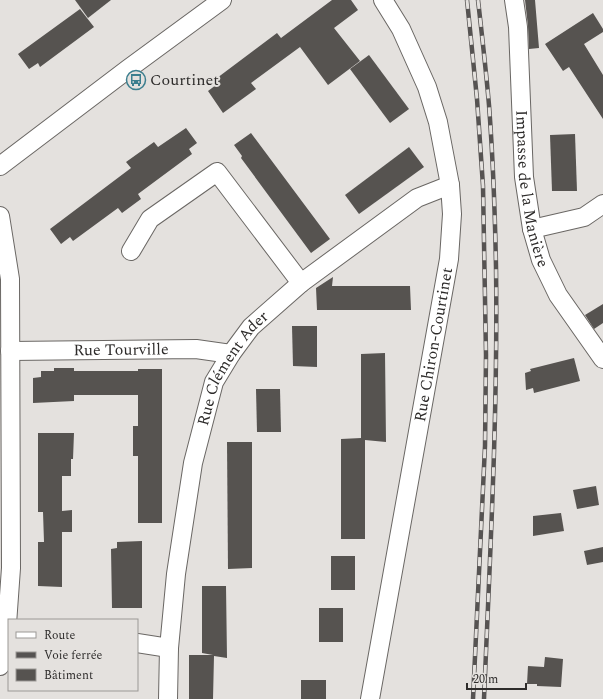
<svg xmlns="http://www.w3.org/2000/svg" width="603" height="699" font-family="Spectral,serif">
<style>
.building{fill:#565350}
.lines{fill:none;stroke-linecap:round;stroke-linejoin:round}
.street-casing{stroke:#6a6764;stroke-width:20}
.street{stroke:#fff;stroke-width:18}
.rail-casing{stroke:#565352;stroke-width:4.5}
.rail{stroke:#e4e1de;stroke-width:3;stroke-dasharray:9;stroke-linecap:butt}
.labels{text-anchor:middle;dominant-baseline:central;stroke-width:4;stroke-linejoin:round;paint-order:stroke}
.poi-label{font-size:16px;fill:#2e2c2b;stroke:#e4e1de;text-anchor:start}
.street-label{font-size:16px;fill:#2e2c2b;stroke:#e4e1de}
</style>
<rect width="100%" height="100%" fill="#e4e1de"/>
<g class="building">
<path d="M 75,0 L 111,0 L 88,18 Z"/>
<path d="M 332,0 L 351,0 L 358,10 L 334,28 L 360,61 L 328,85 L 300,47 L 251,83 L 256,89 L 223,113 L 208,91 L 216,85 L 213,81 L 277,33 L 281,38 Z"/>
<path d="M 525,0 L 535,0 L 539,48 L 529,49 L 528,26 Z"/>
<path d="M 80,9 L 94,27 L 40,67 L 38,63 L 29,69 L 18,54 Z"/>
<path d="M 593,13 L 603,29 L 603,32 L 584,44 L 603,75 L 603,119 L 569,67 L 563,71 L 545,44 Z"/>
<path d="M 369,55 L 409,109 L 390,123 L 350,69 Z"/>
<path d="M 186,128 L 197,143 L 189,149 L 192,154 L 138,194 L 141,199 L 122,213 L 118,208 L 73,241 L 70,237 L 61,244 L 50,229 L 131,168 L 126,162 L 154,142 L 158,147 Z"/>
<path d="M 251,133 L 330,239 L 311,253 L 241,158 L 242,156 L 234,145 Z"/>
<path d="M 575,134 L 577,191 L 552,191 L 550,135 Z"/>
<path d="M 409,147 L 424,167 L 359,214 L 345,195 Z"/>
<path d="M 333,277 L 332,286 L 410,286 L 411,310 L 317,310 L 316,288 Z"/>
<path d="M 603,304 L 603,323 L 594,329 L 585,315 Z"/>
<path d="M 292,326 L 317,326 L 317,367 L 293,366 Z"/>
<path d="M 385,353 L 386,442 L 365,440 L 365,539 L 341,539 L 341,439 L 361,438 L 361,354 Z"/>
<path d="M 574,358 L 580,381 L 534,393 L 533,388 L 526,390 L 525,373 L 531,371 L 530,369 Z"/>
<path d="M 54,368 L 74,368 L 74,371 L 138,371 L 138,369 L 162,369 L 162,523 L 138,523 L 138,456 L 133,456 L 133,426 L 138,426 L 138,395 L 74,395 L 74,401 L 33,403 L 33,378 L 41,377 L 41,371 L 54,371 Z"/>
<path d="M 256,389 L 280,389 L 281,432 L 257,432 Z"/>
<path d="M 38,433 L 74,433 L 73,459 L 71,459 L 71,476 L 62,476 L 62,511 L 72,510 L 72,532 L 62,532 L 62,587 L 38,586 L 38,542 L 44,542 L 43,512 L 38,512 Z"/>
<path d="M 227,442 L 252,442 L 252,568 L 228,569 Z"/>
<path d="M 596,486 L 599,505 L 577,509 L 573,490 Z"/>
<path d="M 561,513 L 564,531 L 533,536 L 533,516 Z"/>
<path d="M 142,541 L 142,608 L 112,608 L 111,549 L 117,548 L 117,542 Z"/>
<path d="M 603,547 L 603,562 L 587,565 L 584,551 Z"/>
<rect x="331" y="556" width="24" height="34"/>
<path d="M 202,586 L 226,586 L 227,658 L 214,656 L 213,699 L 189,699 L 189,655 L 213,655 L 202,653 Z"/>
<rect x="319" y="608" width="24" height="34"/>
<path d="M 545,657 L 563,659 L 561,687 L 537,686 L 537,684 L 527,684 L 528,666 L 544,667 Z"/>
<rect x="301" y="680" width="25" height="19"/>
</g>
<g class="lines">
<defs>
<g id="street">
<path id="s1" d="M 514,0 L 518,27 L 524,177 L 532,229 L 541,260 L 558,295 L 603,359"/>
<path d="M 0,166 L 128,69 L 222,0"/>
<path d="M 0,216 L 10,279 L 11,568 L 7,624 L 0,666"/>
<path d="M 532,229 L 584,217 L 603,204"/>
<path d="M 131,251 L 150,219 L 217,172 L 301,283"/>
<path id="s2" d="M 10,351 L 196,349 L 231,354"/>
<path d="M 137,643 L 169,648"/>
<path id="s3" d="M 168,699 L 169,648 L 176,574 L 193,463 L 214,382 L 231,354 L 251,327 L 301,283 L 417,198 L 450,185"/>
<path id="s4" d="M 370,699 L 449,259 L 452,214 L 450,185 L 438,122 L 427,87 L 401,29 L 383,0"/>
</g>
</defs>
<use href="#street" class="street-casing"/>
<use href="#street" class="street"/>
<defs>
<g id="rail">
<path d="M 467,0 L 477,99 L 483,186 L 486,355 L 485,446 L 473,699"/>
<path d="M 478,0 C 482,35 486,70 489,105 C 493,159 495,213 496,267 C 498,411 490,555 484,699"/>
</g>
</defs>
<use href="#rail" class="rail-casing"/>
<use href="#rail" class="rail"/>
</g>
<defs>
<symbol id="bus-ring" viewBox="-11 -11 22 22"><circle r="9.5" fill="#e4e1de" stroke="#3b7e8e" stroke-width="1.5"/><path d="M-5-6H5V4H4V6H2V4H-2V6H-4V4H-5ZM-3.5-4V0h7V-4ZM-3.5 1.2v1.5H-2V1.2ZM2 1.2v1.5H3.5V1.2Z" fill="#3b7e8e"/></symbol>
</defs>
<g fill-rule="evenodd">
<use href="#bus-ring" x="125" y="69" width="22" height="22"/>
</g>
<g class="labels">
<g class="poi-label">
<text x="150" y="80">Courtinet</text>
</g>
<g class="street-label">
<text stroke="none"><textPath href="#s1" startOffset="190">Impasse de la Manière</textPath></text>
<text stroke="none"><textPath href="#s4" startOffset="360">Rue Chiron-Courtinet</textPath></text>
<text stroke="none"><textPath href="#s2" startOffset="111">Rue Tourville</textPath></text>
<text stroke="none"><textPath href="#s3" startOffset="342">Rue Clément Ader</textPath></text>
</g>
</g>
<rect x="8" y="619" width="130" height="72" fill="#e4e1de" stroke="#9b9996"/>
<rect x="16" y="632" width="20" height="6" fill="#ffffff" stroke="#9b9996"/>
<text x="44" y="639" font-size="12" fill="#2e2c2b">Route</text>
<rect x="16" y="652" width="20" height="6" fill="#565352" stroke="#9b9996"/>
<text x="44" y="659" font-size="12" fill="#2e2c2b">Voie ferrée</text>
<rect x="16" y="669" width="20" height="12" fill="#565350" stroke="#9b9996"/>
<text x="44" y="679" font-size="12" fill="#2e2c2b">Bâtiment</text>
<path d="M467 683v6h59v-6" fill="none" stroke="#2e2c2b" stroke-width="2"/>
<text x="473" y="683" font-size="12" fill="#2e2c2b" stroke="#e4e1de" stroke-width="3" paint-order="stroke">20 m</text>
</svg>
